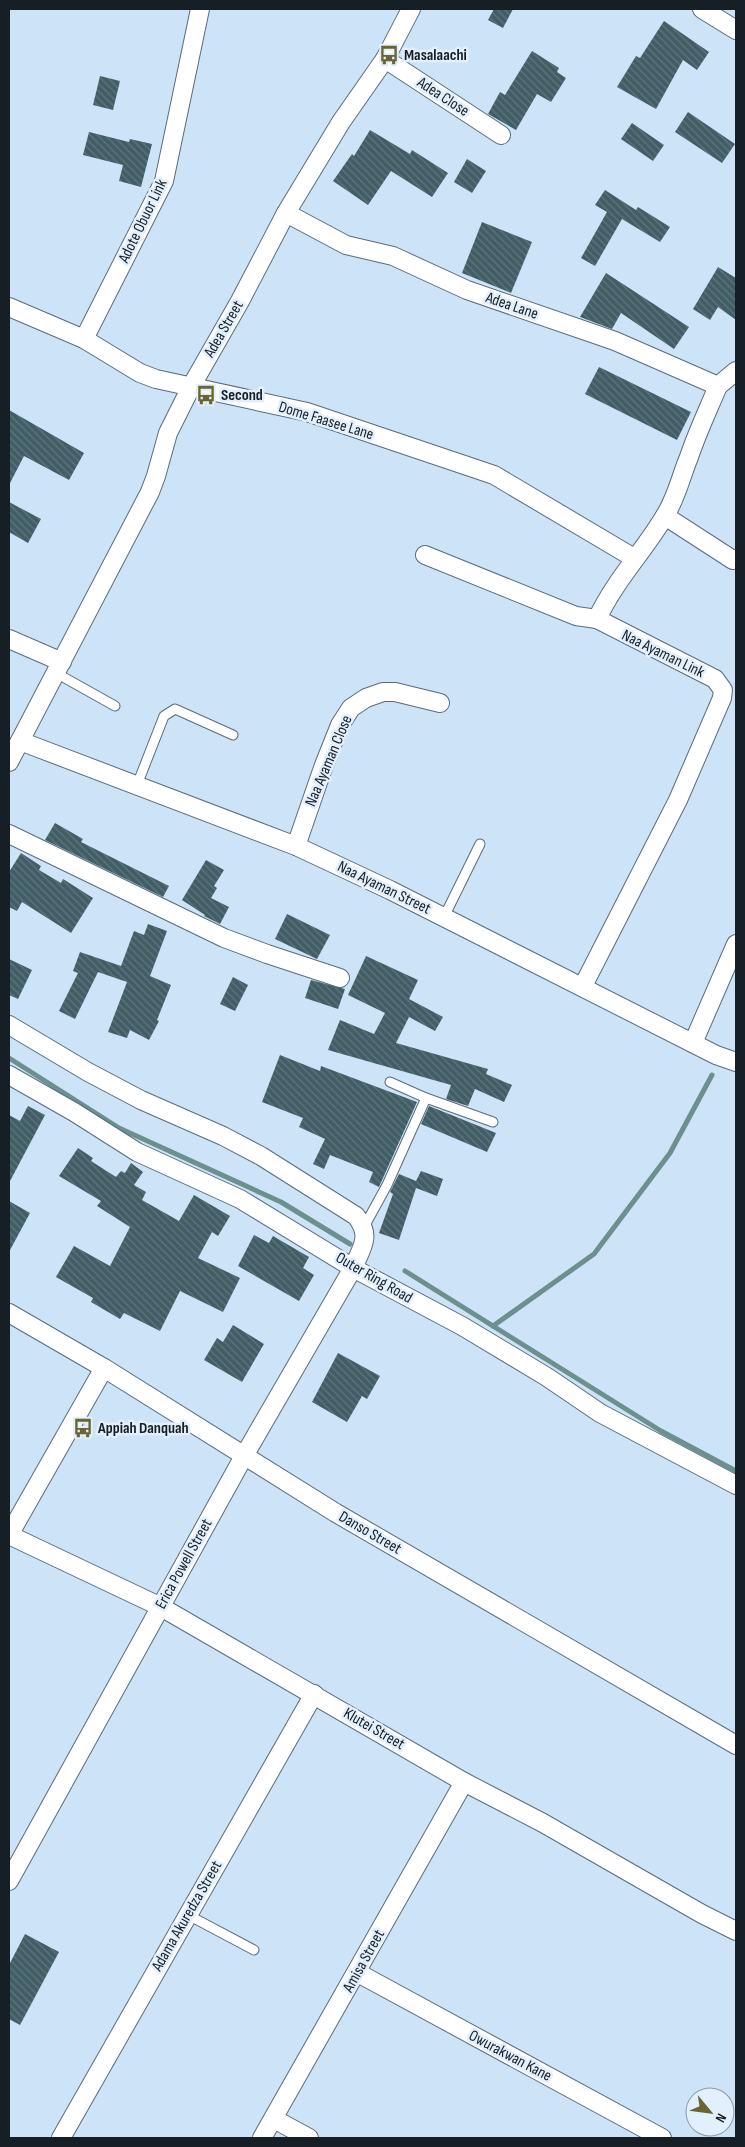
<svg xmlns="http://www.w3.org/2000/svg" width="745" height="2147" font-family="'Sofia Sans Condensed',sans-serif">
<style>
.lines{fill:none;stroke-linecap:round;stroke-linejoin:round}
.stream{stroke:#6b908e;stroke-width:5}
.building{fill:url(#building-back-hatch)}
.service-casing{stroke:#596c7e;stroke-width:11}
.minor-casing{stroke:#596c7e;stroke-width:20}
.service{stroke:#fff;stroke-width:9}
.minor{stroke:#fff;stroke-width:18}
.labels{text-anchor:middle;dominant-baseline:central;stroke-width:5;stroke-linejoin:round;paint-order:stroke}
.poi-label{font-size:16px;font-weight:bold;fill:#171f26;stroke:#e2effc;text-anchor:start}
.street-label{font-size:16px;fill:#171f26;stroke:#e2effc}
</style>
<defs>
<pattern id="building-back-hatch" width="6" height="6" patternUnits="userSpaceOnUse" patternTransform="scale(1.25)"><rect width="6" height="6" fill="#415e66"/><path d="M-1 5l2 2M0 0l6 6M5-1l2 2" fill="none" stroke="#5f767c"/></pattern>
</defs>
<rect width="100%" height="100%" fill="#cde3f8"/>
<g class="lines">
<g class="stream">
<path d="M 9,1058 L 119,1128 L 281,1202 L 350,1244"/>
<path d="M 405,1271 L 661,1431 L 736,1471"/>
<path d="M 493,1326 L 594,1254 L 670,1153 L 712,1075"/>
</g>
</g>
<g class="building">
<path d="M 494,9 L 513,9 L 503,28 L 488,20 Z"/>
<path d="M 664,21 L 709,52 L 697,70 L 683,60 L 656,109 L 617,87 L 636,56 L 640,58 Z"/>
<path d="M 532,51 L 559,68 L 557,72 L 566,78 L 551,102 L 537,94 L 516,130 L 488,114 L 500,92 L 505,95 Z"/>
<path d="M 100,76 L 120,81 L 113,110 L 93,105 Z"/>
<path d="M 688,112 L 735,144 L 722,163 L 675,132 Z"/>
<path d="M 632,123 L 664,145 L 653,161 L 621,139 Z"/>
<path d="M 370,130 L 410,154 L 412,150 L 448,173 L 432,197 L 391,171 L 368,205 L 333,181 L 352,154 L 354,156 Z"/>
<path d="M 89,132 L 129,142 L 130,139 L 152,144 L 141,187 L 119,181 L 123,165 L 83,155 Z"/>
<path d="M 467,159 L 486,171 L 472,193 L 454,182 Z"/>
<path d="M 605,190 L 636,210 L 638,207 L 670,227 L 660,242 L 622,219 L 595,266 L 581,258 L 607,212 L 595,205 Z"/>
<path d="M 482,222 L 532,242 L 511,293 L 462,273 Z"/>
<path d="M 718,267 L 736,278 L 736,320 L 718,307 L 710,320 L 693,309 Z"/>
<path d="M 606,273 L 689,327 L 674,349 L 621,313 L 612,329 L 580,317 Z"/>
<path d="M 599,367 L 691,412 L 677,440 L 585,394 Z"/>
<path d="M 9,410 L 84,453 L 69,480 L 24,456 L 9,485 Z"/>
<path d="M 9,502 L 41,519 L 28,543 L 9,532 Z"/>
<path d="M 55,823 L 83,839 L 81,842 L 169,886 L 163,897 L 45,840 Z"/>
<path d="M 21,853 L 41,866 L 39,870 L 61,883 L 63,879 L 93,898 L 71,933 L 22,902 L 17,911 L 9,907 L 9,872 Z"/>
<path d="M 206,860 L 224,870 L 214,886 L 217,888 L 211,898 L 229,907 L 220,924 L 204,916 L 205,915 L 182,900 Z"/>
<path d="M 287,914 L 330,935 L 317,959 L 275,939 Z"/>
<path d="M 148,924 L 167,931 L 150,976 L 171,985 L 157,1020 L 159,1021 L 149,1040 L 130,1030 L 127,1038 L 108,1032 L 127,982 L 98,972 L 75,1019 L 59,1011 L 78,973 L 73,971 L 80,952 L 121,966 L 134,931 L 144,935 Z"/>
<path d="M 366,956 L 418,980 L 409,999 L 443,1017 L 435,1031 L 409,1017 L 396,1043 L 488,1069 L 486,1074 L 512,1085 L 504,1102 L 475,1089 L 468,1106 L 446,1099 L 451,1085 L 328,1050 L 340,1020 L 374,1034 L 385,1013 L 348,995 Z"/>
<path d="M 9,959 L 32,970 L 18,999 L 9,995 Z"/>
<path d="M 233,977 L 248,985 L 235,1011 L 220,1004 Z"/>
<path d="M 311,980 L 345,989 L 338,1009 L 305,998 Z"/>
<path d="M 280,1055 L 320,1071 L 321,1066 L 417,1102 L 379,1187 L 369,1182 L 373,1172 L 330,1155 L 324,1169 L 313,1164 L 325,1139 L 299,1127 L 303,1118 L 262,1102 Z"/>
<path d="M 28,1106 L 45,1115 L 9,1183 L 9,1115 L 20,1121 Z"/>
<path d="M 429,1106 L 496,1133 L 487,1152 L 421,1124 Z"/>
<path d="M 78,1148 L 93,1158 L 91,1161 L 116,1177 L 121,1171 L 125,1173 L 131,1163 L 143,1172 L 134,1185 L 146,1192 L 142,1200 L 179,1221 L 194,1195 L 230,1216 L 218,1236 L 212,1232 L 198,1258 L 240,1278 L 223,1312 L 180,1291 L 160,1331 L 124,1313 L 120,1319 L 91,1302 L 93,1298 L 56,1277 L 74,1246 L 110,1266 L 130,1227 L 97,1206 L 101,1201 L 59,1176 Z"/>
<path d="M 421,1171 L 443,1179 L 437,1196 L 416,1188 L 399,1240 L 379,1233 L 393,1194 L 390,1192 L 399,1174 L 416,1181 Z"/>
<path d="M 9,1201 L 30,1213 L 9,1252 Z"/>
<path d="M 254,1235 L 269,1243 L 273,1236 L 309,1257 L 303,1268 L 314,1275 L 299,1301 L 238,1266 Z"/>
<path d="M 233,1325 L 264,1344 L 242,1382 L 204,1360 L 217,1338 L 223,1342 Z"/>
<path d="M 338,1353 L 380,1376 L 367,1399 L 362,1396 L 347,1422 L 312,1402 Z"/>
<path d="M 25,1934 L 59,1952 L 20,2025 L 9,2019 L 9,1965 Z"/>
</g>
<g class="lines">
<defs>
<g id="service">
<path d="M 56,673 L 115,706"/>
<path d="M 137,785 L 164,716 L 175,709 L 233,735"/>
<path d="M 444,917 L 480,844"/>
<path d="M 390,1082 L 426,1098"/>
<path d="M 364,1227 L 387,1185 L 426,1098 L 493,1122"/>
<path d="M 188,1915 L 254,1950"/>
</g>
<g id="minor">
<path d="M 702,9 L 736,30"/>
<path d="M 385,59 L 501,135"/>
<path d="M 286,213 L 346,245 L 393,256 L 467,290 L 615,341 L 718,386 L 736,371"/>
<path d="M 9,307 L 84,339 L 140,373 L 156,379 L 307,412 L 494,475 L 634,558"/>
<path d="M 84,339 L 164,181 L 200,9"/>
<path d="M 665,516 L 733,560 L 736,559"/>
<path d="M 425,555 L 576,616 L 597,619"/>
<path d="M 9,639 L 62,662"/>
<path d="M 20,741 L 296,846 L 390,890 L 716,1055 L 736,1062"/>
<path d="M 9,762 L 150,492 L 156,476 L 168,433 L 192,385 L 240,301 L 286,213 L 341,122 L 385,59 L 411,9"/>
<path d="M 9,834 L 224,938 L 267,954 L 340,978"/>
<path d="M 296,846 L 324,765 L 340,725 L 351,708 L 366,698 L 383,692 L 395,692 L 440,703"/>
<path d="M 583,986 L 678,800 L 722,698 L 723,690 L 715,679 L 597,619 C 615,580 645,550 666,514 C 677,496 681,476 689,457 C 697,433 708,410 718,386"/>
<path d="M 9,1025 L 88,1072 L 141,1100 L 223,1136 L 261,1156 L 356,1216 C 372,1236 362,1247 353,1268 L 244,1456 L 9,1881"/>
<path d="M 693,1043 L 736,944"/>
<path d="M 9,1075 L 74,1112 L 137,1152 L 240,1199 L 353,1268 L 462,1326 L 547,1377 L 600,1413 L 736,1485"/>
<path d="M 9,1313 L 104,1368 L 336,1513 L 736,1745"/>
<path d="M 9,1535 L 161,1607 L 464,1782 L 543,1823 L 702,1914 L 736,1931"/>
<path d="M 9,1535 L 104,1368"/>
<path d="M 358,1973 L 662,2138"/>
<path d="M 274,2119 L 309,2138"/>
<path d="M 61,2138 L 314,1694"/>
<path d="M 262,2138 L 464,1782"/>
</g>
</defs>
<use href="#service" class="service-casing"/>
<use href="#minor" class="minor-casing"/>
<use href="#service" class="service"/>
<use href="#minor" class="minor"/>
</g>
<defs>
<symbol id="bus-bare" viewBox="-9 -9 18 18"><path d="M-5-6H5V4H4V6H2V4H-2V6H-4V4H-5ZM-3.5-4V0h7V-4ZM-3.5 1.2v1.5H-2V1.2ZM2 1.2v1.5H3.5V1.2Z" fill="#6a6430" stroke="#e2effc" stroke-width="2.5" paint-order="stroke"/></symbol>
</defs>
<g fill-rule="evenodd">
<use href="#bus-bare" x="375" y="41" width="28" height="28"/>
<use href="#bus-bare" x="192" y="381" width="28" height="28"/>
<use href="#bus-bare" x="69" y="1414" width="28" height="28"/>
</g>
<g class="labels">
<g class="poi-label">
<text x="404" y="55">Masalaachi</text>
<text x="221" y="395">Second</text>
<text x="98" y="1428">Appiah Danquah</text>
</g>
<g class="street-label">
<text transform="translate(443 97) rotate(33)">Adea Close</text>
<text transform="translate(143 221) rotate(-64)">Adote Obuor Link</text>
<text transform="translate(512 306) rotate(19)">Adea Lane</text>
<text transform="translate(224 329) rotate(-60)">Adea Street</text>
<text transform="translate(326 421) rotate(17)">Dome Faasee Lane</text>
<text transform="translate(663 654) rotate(26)">Naa Ayaman Link</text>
<text transform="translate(329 761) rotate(-67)">Naa Ayaman Close</text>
<text transform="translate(384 888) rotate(26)">Naa Ayaman Street</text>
<text transform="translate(374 1278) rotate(30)">Outer Ring Road</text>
<text transform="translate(370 1533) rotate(30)">Danso Street</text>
<text transform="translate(184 1564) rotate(-61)">Erica Powell Street</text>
<text transform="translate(374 1729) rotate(30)">Klutei Street</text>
<text transform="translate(187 1916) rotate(-60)">Adama Akuredza Street</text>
<text transform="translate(364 1961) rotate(-61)">Amisa Street</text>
<text transform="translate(510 2056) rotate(28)">Owurakwan Kane</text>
</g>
</g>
<rect width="745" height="2147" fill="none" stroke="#171f26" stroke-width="20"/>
<g transform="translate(710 2112) rotate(119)"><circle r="24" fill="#e2effc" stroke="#919ca6"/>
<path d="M0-4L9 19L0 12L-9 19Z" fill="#6a6430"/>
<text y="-8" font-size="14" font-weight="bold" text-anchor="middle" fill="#171f26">N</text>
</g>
</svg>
